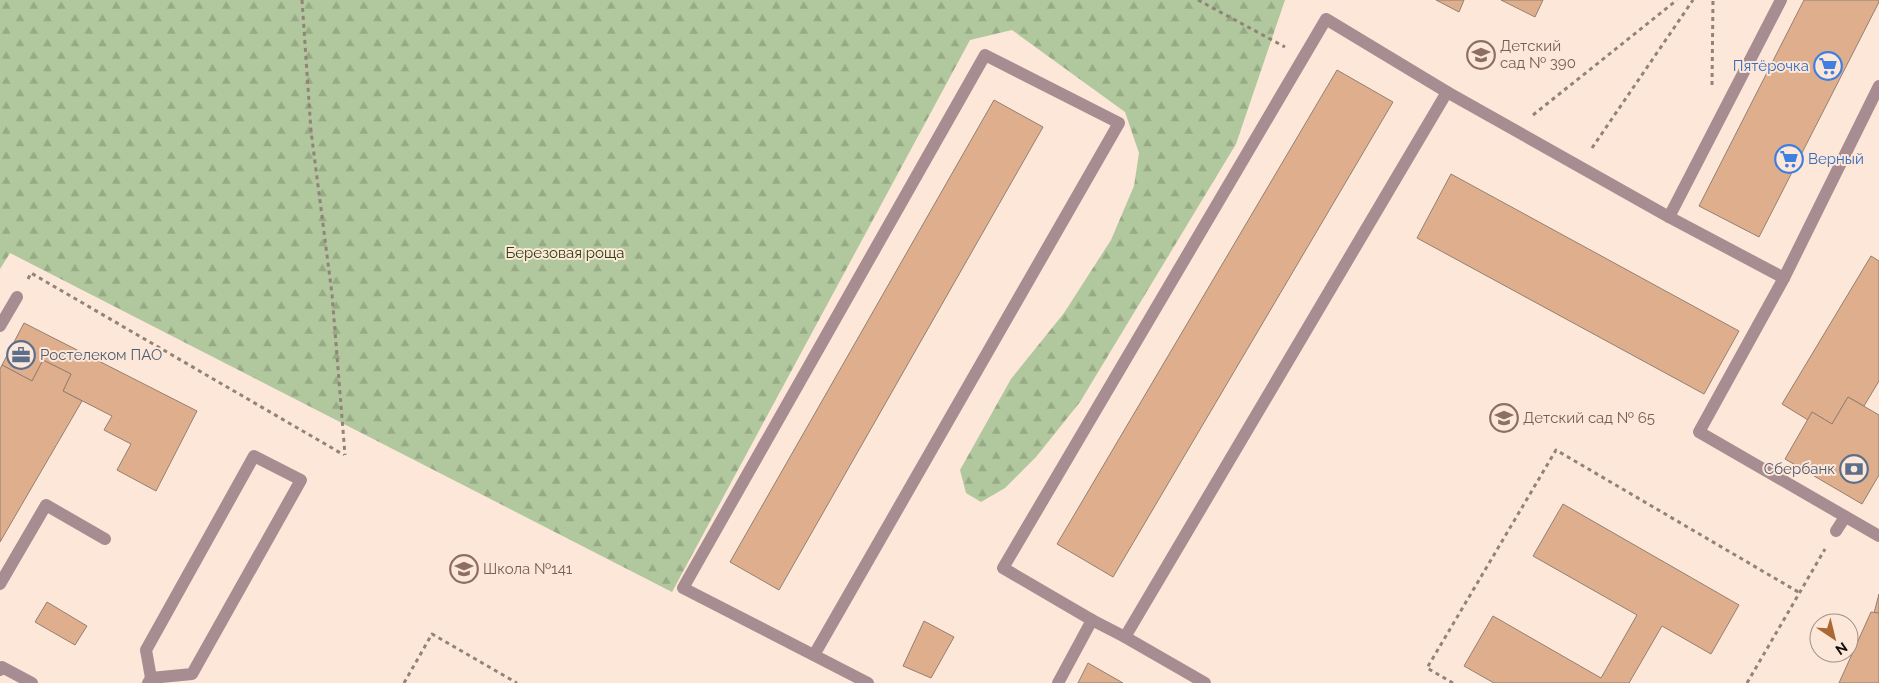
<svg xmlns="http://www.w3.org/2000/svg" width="1879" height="683" font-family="Raleway,sans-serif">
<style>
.forest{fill:url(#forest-firs)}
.building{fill:#dfae8c;stroke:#938073}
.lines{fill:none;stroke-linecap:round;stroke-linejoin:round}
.path{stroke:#92837a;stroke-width:3;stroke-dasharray:4 4;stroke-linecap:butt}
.service{stroke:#a78c91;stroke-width:12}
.labels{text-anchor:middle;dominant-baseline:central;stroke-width:4;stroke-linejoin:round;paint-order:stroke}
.education-label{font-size:15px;fill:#785e54;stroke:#fce7d8;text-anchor:start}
.shop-label{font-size:15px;fill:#366cbe;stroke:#fce7d8;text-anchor:end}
.park-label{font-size:15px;fill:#2c430d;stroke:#fce7d8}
.service-label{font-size:15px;fill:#4e5e75;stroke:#fce7d8;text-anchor:start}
</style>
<defs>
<pattern id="forest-firs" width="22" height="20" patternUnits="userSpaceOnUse" patternTransform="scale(1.25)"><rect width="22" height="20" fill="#b1c79d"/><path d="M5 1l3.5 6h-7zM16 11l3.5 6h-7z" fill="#97aa86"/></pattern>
</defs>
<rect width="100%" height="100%" fill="#fce7d8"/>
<path class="forest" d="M 0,0 L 1285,0 L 1236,144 L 1080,402 L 1036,457 L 1005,488 L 981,502 L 966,493 L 960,470 L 1011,379 L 1064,313 L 1111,240 L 1134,186 L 1139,153 L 1125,112 L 1012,30 L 970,40 L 672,592 L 10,253 L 0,269 Z"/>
<g class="building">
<path d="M 1436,0 L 1464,0 L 1459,12 Z"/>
<path d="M 1501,0 L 1543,0 L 1535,17 Z"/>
<path d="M 1804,0 L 1879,0 L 1879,2 L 1759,237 L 1699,206 Z"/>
<path d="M 1337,70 L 1393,102 L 1113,577 L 1057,544 Z"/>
<path d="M 994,100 L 1043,127 L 779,590 L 730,562 Z"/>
<path d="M 1451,174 L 1739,331 L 1704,394 L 1417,238 Z"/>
<path d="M 1871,256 L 1879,261 L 1879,381 L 1864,406 L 1848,397 L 1832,424 L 1812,412 L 1808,420 L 1782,404 Z"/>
<path d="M 24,323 L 197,411 L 156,491 L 117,470 L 131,444 L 104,430 L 112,416 L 63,391 L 71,374 L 43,360 L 32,381 L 2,365 Z"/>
<path d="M 43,360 L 71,374 L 63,391 L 82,401 L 0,542 L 0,369 L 2,365 L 32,381 Z"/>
<path d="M 1848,397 L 1879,415 L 1879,475 L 1862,504 L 1785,459 L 1812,412 L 1832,424 Z"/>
<path d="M 1563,504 L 1739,605 L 1711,654 L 1662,626 L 1629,683 L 1494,683 L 1464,666 L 1493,616 L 1601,678 L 1637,615 L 1533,556 Z"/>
<path d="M 1879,594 L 1879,613 L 1874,613 Z"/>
<path d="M 47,602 L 87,626 L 75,645 L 35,622 Z"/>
<path d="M 1871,612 L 1879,613 L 1879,683 L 1839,683 Z"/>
<path d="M 924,621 L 954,637 L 931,678 L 903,666 Z"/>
<path d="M 1088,663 L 1123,683 L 1078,683 Z"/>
</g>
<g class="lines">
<g class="path">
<path d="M 302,0 L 311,131 L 332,294 L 345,455"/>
<path d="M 1198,0 L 1285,47"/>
<path d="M 1712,85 L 1713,0"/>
<path d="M 1533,115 L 1677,0"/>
<path d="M 1592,148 L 1693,0"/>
<path d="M 28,279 L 31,273 L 344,455"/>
<path d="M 404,683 L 432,634 L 517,683"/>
<path d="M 1453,683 L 1427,668 L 1556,450 L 1800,593"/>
<path d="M 1747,683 L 1825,549"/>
</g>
<g class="service">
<path d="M 1669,217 L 1784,278 L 1699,432 L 1879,536"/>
<path d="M 1784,278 L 1879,86"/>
<path d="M 0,326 L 17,297"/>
<path d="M 1836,531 L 1845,517"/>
<path d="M 0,584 L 46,505 L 105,539"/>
<path d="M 1092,620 L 1003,568 L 1326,19 L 1447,92"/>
<path d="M 814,655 L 1119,123 L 985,55 L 683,588 L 868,683"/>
<path d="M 0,670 L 2,667 L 32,683"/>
<path d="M 148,683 L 151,678 L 146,650 L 254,456 L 301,480 L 192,674 L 151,678"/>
<path d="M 1058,683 L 1092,620 L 1125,637"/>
<path d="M 1205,683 L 1125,637 L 1447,92 L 1669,217 L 1781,0"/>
</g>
</g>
<defs>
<symbol id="school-ring" viewBox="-11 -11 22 22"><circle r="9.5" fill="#fce7d8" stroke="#8d6e63" stroke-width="1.5"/><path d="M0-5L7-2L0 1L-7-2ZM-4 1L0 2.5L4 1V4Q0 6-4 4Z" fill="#8d6e63"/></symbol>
<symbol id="supermarket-ring" viewBox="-11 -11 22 22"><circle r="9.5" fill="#fce7d8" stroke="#3f7fe0" stroke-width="1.5"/><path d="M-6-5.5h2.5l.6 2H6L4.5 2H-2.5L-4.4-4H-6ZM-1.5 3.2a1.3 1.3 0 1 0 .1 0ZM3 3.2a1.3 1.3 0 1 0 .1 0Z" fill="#3f7fe0"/></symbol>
<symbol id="office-ring" viewBox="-11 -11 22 22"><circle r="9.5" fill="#fce7d8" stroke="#5c6f8a" stroke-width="1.5"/><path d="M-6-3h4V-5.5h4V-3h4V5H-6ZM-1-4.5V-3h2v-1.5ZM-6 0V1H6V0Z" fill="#5c6f8a"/></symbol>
<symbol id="bank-ring" viewBox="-11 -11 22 22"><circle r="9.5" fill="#fce7d8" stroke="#5c6f8a" stroke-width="1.5"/><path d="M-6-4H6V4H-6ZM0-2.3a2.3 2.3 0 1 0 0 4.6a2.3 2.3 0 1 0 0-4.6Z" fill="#5c6f8a"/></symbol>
</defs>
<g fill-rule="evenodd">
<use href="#school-ring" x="1465" y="39" width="32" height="32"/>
<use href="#supermarket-ring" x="1812" y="50" width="32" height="32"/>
<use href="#supermarket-ring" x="1773" y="143" width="32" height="32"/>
<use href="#office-ring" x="5" y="339" width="32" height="32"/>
<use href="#school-ring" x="1488" y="402" width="32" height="32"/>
<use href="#bank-ring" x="1838" y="453" width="32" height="32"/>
<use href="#school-ring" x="448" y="553" width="32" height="32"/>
</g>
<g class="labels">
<g class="education-label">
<text x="1500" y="46">Детский<tspan x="1500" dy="17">сад № 390</tspan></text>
<text x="1523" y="418">Детский сад № 65</text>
<text x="483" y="569">Школа №141</text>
</g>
<g class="shop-label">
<text x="1809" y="66">Пятёрочка</text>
<text x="1808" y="159" text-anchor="start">Верный</text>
</g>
<g class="park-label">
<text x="565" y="253">Березовая роща</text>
</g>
<g class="service-label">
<text x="40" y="355">Ростелеком ПАО</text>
<text x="1835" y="469" text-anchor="end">Сбербанк</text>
</g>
</g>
<g transform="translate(1834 638) rotate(145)"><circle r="24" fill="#fce7d8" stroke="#9f9085"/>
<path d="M0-4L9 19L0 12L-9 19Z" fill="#aa6933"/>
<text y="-8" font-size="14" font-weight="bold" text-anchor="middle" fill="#140d09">N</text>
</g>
</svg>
